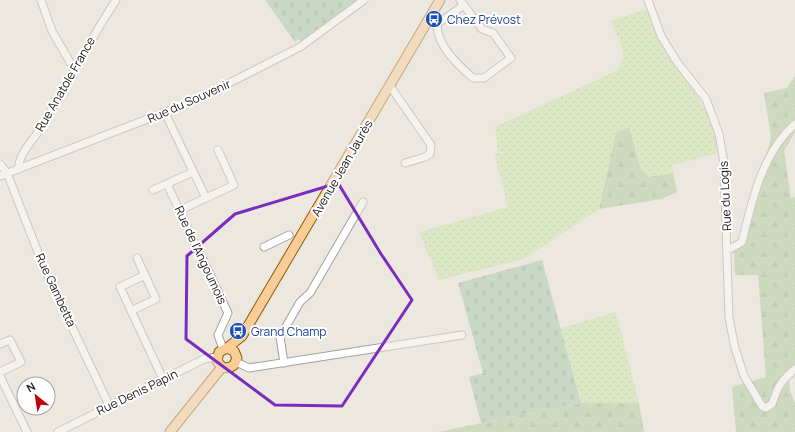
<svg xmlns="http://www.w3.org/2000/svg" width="795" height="432" font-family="Manrope,sans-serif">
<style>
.grass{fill:url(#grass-dots)}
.forest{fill:url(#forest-firs)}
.cemetery{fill:url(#cemetery-stones)}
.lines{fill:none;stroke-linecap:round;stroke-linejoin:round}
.minor-casing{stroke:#a2a2a2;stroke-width:9}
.major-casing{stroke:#8f5c02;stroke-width:11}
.minor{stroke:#fff;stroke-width:7}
.major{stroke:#facc97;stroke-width:9}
.marked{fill:none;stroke:#7b2cbf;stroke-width:3;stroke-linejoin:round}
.labels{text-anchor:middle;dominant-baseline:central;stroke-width:4;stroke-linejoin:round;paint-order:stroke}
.transit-label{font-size:12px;fill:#164399;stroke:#fff;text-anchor:start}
.street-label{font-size:12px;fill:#1b1b1b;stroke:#fff}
</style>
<defs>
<pattern id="grass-dots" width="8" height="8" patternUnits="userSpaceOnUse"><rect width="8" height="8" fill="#c8e7a5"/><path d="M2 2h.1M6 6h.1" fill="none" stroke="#abc68d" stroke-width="1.8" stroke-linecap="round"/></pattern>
<pattern id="forest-firs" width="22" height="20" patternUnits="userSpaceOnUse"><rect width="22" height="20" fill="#a7cb95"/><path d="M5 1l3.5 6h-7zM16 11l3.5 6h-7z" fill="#8fae80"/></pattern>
<pattern id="cemetery-stones" width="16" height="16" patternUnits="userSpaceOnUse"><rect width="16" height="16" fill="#a1c5a6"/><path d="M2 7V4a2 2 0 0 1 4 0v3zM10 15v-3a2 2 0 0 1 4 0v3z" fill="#8aa98e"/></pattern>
</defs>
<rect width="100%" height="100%" fill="#ece8e0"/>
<g class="grass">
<path d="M 647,9 C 653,25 658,40 667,54 C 671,61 677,67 682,73 C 701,98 714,123 718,153 L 672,165 L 673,173 L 649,177 L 641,169 L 629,127 L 616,132 L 599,209 L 524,259 L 439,280 L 419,232 L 508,207 L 494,153 L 514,152 L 498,152 L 495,127 L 616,71 C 631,54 618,39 610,21 Z"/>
<path d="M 616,312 L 639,403 L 581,403 L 561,328 Z"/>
</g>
<g class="forest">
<path d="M 795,76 L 795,132 L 784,151 L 791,198 L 795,197 L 795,365 L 788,372 L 790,391 L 795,403 L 795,432 L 736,432 L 732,387 L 766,377 L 758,275 L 735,275 L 734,251 L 744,243 L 771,137 L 764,93 L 787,88 Z"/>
<path d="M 629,127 L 641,169 L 649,177 L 673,173 L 677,192 L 662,199 L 599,209 L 616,132 Z"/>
<path d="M 581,403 L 639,403 L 644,432 L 438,432 Z"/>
</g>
<g class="cemetery">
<path d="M 265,0 L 359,0 L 301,42 L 298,39 L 295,42 Z"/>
<path d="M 542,260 L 581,403 L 481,423 L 469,377 L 483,373 L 458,283 Z"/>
</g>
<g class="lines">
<defs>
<g id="minor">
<path d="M 41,0 L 52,31 L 71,64 L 75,67"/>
<path d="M 460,0 L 482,29 L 493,33 L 511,58 L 484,78 L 473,78 C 458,65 437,46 437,24 L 464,5"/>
<path d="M 648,0 L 661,36 L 677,62 L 706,99 L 719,134 L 724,163 L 729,318 L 735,348 L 744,376 L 762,406 L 766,408 L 772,404 C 778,386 781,381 795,369"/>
<path d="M 390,86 L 431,145 L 430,154 L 425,157 L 405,163"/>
<path d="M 165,113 L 206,198"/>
<path d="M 0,164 L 7,173 L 45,270 L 109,405"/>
<path d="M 19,169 C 17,157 32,141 38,132 C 65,88 88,43 116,0"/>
<path d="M 0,176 L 194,101 L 300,47 L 364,0"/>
<path d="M 167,184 L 228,313 L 218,335 L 223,349"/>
<path d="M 153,190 L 193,172"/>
<path d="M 180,210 L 234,185 L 218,150"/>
<path d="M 264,247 L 289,235"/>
<path d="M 728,250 L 742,242 C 752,201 762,153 795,124"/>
<path d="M 145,275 L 120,287 L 163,379"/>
<path d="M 131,311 L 156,299 L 137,258"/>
<path d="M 0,344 L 10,340 L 21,362 L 0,372"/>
<path d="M 236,362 L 249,368 L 462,335"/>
<path d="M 284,363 L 280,337 L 300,302 L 310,293 L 363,202"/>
<path d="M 0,376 L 27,432"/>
<path d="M 58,432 L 204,359 L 217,357"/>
</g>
<g id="major">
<path d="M 227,348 L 234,351 L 237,358 L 234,365 C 227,370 221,368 217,361 L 219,352 L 227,348 L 242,336 L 440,0"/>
<path d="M 170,432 L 222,367"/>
</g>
</defs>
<use href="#minor" class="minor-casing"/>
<use href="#major" class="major-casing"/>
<use href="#minor" class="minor"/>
<use href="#major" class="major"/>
</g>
<path d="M0 0H795V432H0ZM 338,183 L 381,254 L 412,300 L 342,406 L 275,405 L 186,339 L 187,256 L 235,214 Z" fill="#ece8e0" fill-opacity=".55" fill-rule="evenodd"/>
<path class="marked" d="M 338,183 L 381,254 L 412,300 L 342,406 L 275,405 L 186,339 L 187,256 L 235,214 Z"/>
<defs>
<symbol id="bus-disc" viewBox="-11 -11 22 22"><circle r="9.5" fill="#1a4fb4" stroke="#fff"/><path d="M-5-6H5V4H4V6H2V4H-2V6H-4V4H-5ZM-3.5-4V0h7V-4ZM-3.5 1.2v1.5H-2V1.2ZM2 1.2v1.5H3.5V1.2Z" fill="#fff"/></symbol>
</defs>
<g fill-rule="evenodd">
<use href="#bus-disc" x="424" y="9" width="20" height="20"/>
<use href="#bus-disc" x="228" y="321" width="20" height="20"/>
</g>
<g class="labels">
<g class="transit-label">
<text x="447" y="19">Chez Prévost</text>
<text x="251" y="331">Grand Champ</text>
</g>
<g class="street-label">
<text transform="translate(65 84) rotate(-60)">Rue Anatole France</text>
<text transform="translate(189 101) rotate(-24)">Rue du Souvenir</text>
<text transform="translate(342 168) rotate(-60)">Avenue Jean Jaurès</text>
<text transform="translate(725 196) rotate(-93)">Rue du Logis</text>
<text transform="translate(201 255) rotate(65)">Rue de l'Angoumois</text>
<text transform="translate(56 290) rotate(65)">Rue Gambetta</text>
<text transform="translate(137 392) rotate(-26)">Rue Denis Papin</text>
</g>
</g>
<g transform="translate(36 396) rotate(330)"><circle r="19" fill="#ffffff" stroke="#a4a4a4"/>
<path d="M0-3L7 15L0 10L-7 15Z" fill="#c20309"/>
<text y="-6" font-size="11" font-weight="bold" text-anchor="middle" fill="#1b1b1b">N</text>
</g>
</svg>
